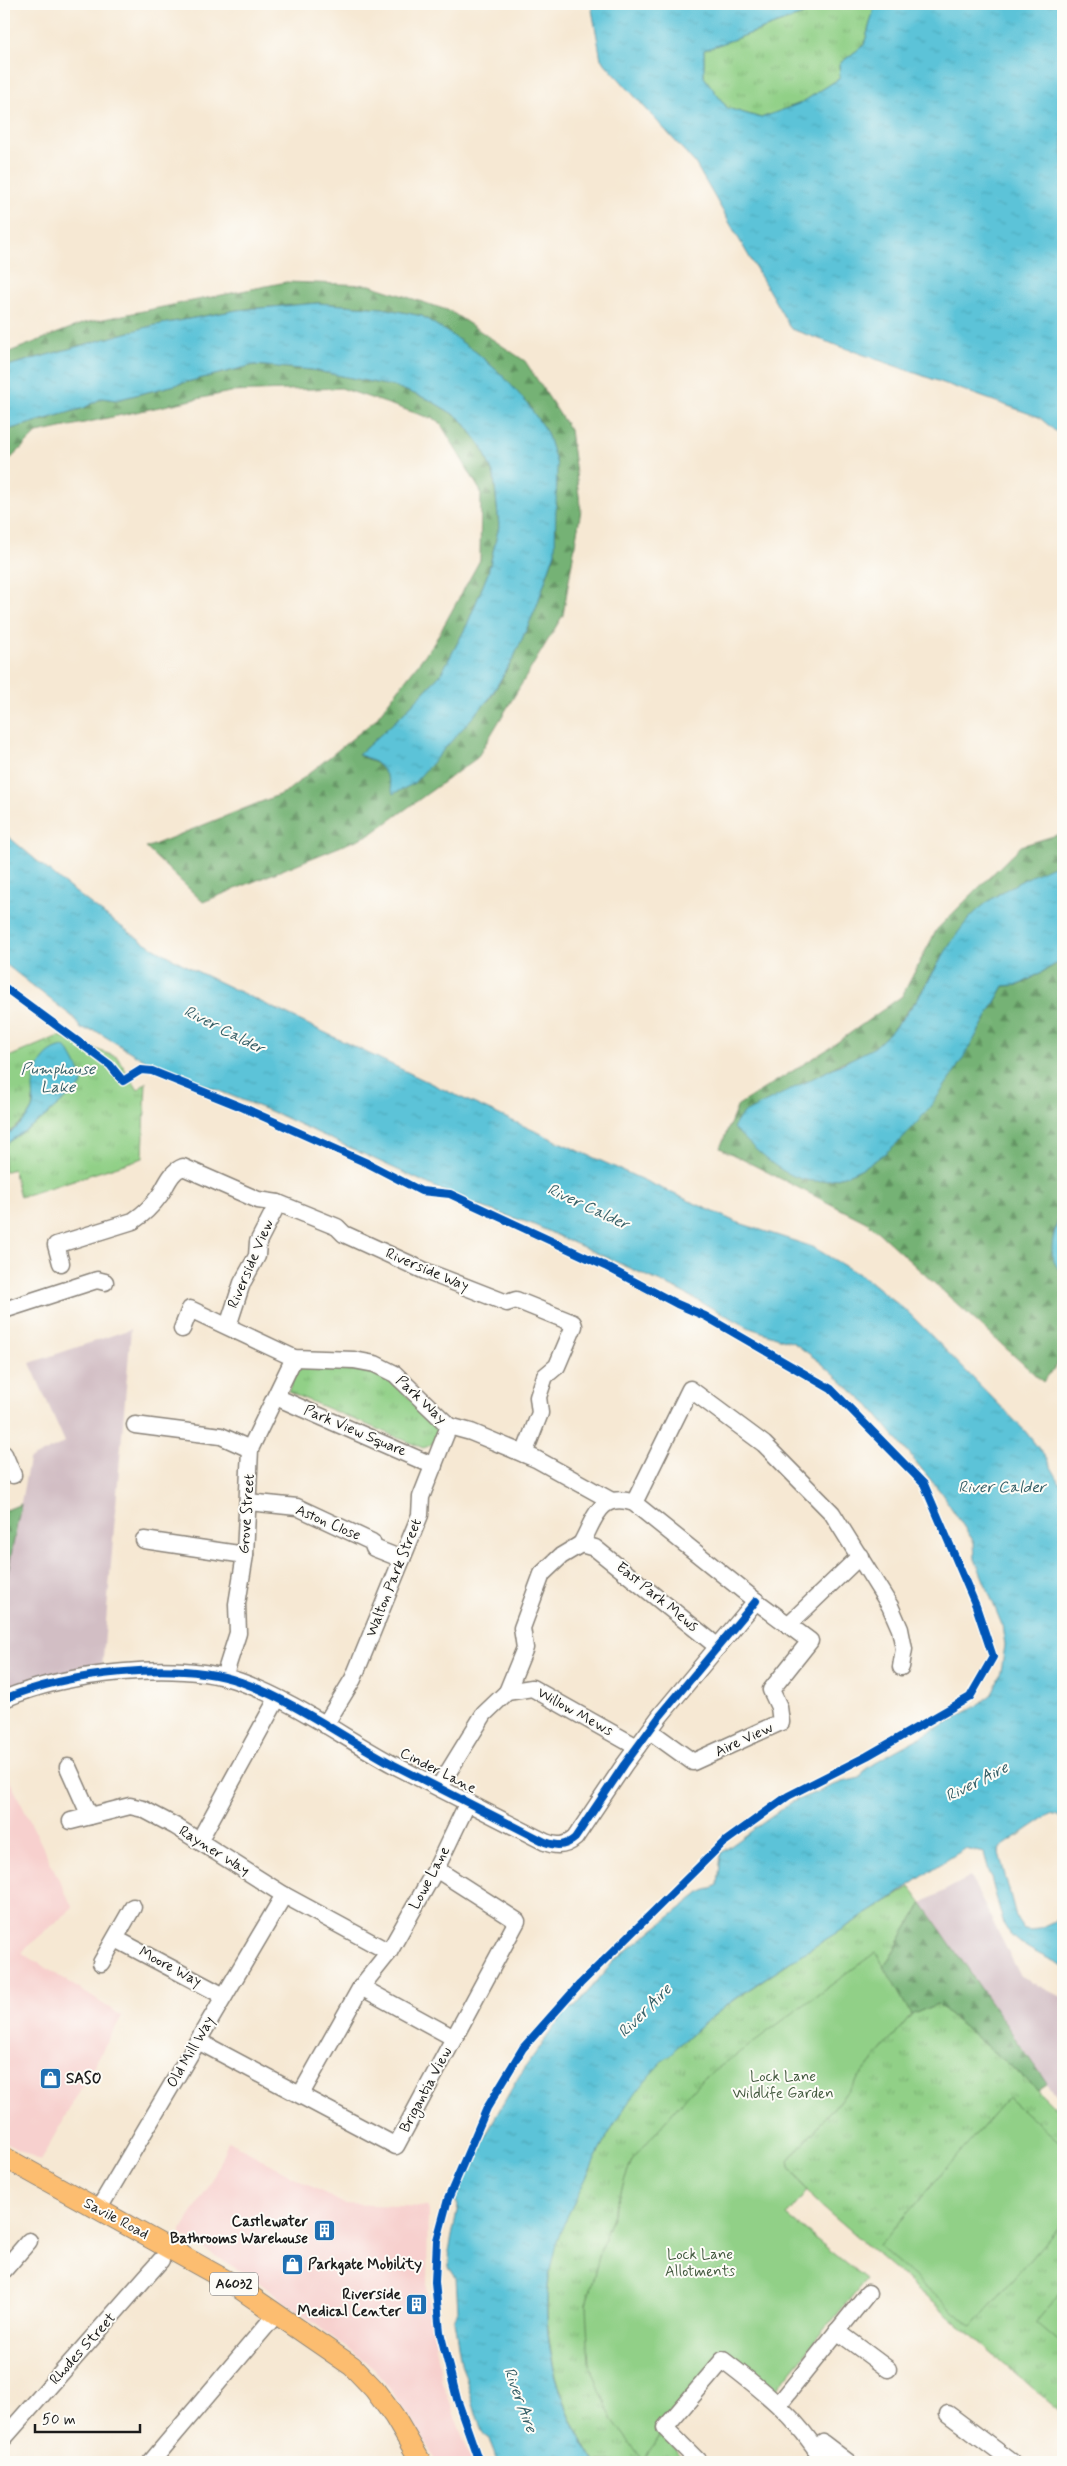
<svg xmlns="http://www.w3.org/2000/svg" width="1067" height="2466" font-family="Mynerve,sans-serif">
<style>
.built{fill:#f7d0ce}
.industrial{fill:#d2bec4}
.grass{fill:url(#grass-tufts);stroke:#567652}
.forest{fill:url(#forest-firs);stroke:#486748}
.garden{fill:#91d087;stroke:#567652}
.water{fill:url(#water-ripples);stroke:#3c707a}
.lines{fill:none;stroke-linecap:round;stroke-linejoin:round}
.minor-casing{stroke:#898278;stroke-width:19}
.major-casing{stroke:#898278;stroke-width:22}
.minor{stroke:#fff;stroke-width:16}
.major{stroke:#fcbd6f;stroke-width:20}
.cycleway-casing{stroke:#fdfcf7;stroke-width:11}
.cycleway{stroke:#0057b8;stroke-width:8}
.labels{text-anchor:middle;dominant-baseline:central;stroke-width:4;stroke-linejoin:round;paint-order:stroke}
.shield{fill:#fdfcf7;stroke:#605f5e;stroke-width:1}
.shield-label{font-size:14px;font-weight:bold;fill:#1c1c1c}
.street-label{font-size:15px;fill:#1c1c1c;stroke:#fdfcf7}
.park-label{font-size:15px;fill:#455b41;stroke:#fdfcf7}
.poi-label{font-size:15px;font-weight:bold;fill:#1c1c1c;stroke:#fdfcf7;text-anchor:start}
.water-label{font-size:16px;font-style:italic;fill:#355f67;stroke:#fdfcf7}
</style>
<defs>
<pattern id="grass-tufts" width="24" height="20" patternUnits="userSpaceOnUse" patternTransform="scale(1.25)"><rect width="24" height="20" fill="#91d087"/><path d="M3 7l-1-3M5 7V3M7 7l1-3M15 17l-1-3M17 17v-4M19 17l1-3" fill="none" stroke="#7cb274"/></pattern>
<pattern id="forest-firs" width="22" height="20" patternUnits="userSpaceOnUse" patternTransform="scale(1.25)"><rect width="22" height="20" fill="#74b274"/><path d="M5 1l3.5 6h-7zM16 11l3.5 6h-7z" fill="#5e905e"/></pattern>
<pattern id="water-ripples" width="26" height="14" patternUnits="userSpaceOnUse" patternTransform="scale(1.25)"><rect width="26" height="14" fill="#5bc3d8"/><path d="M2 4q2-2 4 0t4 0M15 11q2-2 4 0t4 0" fill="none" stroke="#4fa7b9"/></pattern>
</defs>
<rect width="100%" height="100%" fill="#fdfcf7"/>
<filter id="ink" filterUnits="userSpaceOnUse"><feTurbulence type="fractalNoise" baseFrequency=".02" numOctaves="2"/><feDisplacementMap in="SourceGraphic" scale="10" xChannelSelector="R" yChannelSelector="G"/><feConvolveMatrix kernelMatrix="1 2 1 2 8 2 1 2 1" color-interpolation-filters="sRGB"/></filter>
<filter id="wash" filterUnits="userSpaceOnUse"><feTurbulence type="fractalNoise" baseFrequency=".0096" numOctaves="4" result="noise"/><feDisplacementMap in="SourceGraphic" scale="20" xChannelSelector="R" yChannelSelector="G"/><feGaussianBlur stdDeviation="1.12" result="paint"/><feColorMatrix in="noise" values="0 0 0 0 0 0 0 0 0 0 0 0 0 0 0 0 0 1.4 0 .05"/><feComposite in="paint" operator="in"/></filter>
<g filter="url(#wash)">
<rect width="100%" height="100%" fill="#f6e8d3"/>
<g class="built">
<path d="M 4,1769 L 73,1908 L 21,1952 L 122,2016 L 40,2161 L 4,2142 Z"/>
<path d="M 228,2141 L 344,2204 L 428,2207 L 427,2290 L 442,2382 L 472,2462 L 437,2462 L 411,2418 L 374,2368 L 257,2281 L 179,2234 L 211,2183 Z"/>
</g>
<g class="industrial">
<path d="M 131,1329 L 102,1669 L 4,1689 L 4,1592 L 29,1460 L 65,1442 L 30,1363 Z"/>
<path d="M 970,1877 L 1021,1977 L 1063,1998 L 1063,2102 L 1047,2084 L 922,1903 Z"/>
</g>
<g class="grass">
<path d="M 829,4 L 872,4 L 874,9 L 864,45 L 839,64 L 840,78 L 801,103 L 761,118 L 727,108 L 704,77 L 704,50 L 819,9 Z"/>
<path d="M 59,1036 L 117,1057 L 138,1090 L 146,1082 L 143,1158 L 20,1197 L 13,1169 L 4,1172 L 4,1145 L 42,1119 L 81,1086 C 79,1073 73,1065 71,1054 L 33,1098 L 32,1109 L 25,1120 L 4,1136 L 4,1059 Z"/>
<path d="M 299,1365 L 340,1368 L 383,1375 L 442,1427 C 437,1438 435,1445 423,1448 L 288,1392 Z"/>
<path d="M 910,1887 L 922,1903 L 884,1967 L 876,1952 L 632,2160 L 603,2242 L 586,2305 L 642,2460 L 662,2433 L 686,2462 L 595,2462 C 555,2400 538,2330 552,2257 C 558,2228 576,2200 588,2173 C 608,2133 630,2092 663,2060 C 735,1990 825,1941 910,1887 Z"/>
<path d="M 937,2004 L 1038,2090 L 1056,2108 L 1063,2124 L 1063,2414 L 813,2199 L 790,2167 L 789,2161 L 911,2015 Z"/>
</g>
<g class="forest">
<path d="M 286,282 L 370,285 L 450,311 L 525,361 L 570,430 L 581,510 L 563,615 L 477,758 L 371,834 L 203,902 L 146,848 L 286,792 L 374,721 L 434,643 L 480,560 L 481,492 L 439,421 L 341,388 L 230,392 L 37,433 L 4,465 L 4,431 L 84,408 L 102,398 L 116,400 L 254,365 L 312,370 L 396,387 L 430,400 L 461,419 L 482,447 L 494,476 L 499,526 L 488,573 L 467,625 L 441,674 L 401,716 L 358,755 C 381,763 386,771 394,793 L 490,699 L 514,657 L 536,608 L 555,552 L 503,376 L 476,352 L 422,316 L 382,308 L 318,303 L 237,310 L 151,326 L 4,367 L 4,354 L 84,323 Z"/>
<path d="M 1063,833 L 1063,862 L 998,894 L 943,955 L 917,999 L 892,1030 L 875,1047 L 858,1057 L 842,1062 L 734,1128 C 761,1154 791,1188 833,1179 C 842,1177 851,1173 859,1170 L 976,1036 L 1004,986 L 1020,985 L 1063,960 L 1063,1207 L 1053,1234 L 1059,1270 L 1063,1274 L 1063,1357 L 1043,1382 L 868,1223 L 720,1148 L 738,1105 L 828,1049 L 902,996 L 937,929 L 1021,846 Z"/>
<path d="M 21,1504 L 4,1592 L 4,1511 Z"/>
<path d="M 922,1903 L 1047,2084 L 1038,2090 L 937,2004 L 911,2015 L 884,1967 Z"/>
</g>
<g class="garden">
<path d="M 876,1952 L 911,2015 L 789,2161 L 790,2167 L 807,2191 L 787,2216 L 866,2279 L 771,2396 L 723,2360 L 670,2421 L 643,2460 L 612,2419 L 589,2363 L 586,2305 L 603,2242 L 632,2160 L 699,2082 Z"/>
<path d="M 1008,2097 L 1063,2145 L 1063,2221 L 972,2327 L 879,2246 Z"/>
<path d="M 1063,2290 L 1063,2345 L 1036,2322 Z"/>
</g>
<g class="water">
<path d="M 591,4 L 829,4 L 819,9 L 704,50 L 704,77 L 727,108 L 761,118 L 801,103 L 840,78 L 839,64 L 864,45 L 874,9 L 872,4 L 1063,4 L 1063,438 L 1039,417 L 791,329 L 695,163 L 601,59 Z"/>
<path d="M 318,303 L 382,308 L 422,316 L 450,334 L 476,352 L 503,376 L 527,403 L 547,433 L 557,465 L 555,552 L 536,608 L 514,657 L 489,699 L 413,784 L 393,794 C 388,773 379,760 358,755 L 401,716 L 441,674 L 467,625 L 488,573 L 499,526 L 494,476 L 482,447 L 461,419 L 430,400 L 396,387 L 312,370 L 254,365 L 116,400 L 102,398 L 84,408 L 4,431 L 4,367 L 151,326 L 237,310 Z"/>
<path d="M 4,833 L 62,882 L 109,918 L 142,941 L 192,969 L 453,1094 L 736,1222 L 813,1247 L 868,1280 L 910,1314 L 1025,1431 L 1046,1458 L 1063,1488 L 1063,1822 L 1058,1816 L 1050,1814 L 1000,1848 L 999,1853 L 1017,1920 L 1024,1930 L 1033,1931 L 1063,1917 L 1063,1966 C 1041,1954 1017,1947 1004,1925 L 984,1853 L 965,1849 C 933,1867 905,1890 873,1910 C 800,1956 723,1999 662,2062 C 630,2094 607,2133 588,2174 C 576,2200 559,2228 553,2256 C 536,2328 555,2401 595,2462 L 497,2462 L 489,2438 L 482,2433 L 461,2363 L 454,2320 L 458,2310 L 456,2278 L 449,2267 L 449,2251 L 458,2206 L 455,2199 L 466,2170 L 471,2169 L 492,2123 L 519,2076 L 567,2009 L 575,2007 L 614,1961 L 700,1893 L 718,1885 L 721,1853 L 792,1802 L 842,1782 L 860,1778 L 867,1768 L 884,1757 L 977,1706 L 992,1694 L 1001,1672 L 1005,1645 L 1002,1625 L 975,1559 L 974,1542 L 940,1491 L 869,1406 L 820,1362 L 794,1343 L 750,1328 L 674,1288 L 532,1224 L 467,1202 L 277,1114 L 147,1062 L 96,1031 L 81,1029 L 74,1018 L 4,963 Z"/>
<path d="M 1063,862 L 1063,960 L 1019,985 L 1004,986 C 967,1051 919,1150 844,1176 C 833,1179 818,1183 806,1180 C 777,1174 754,1147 733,1128 L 742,1114 L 875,1047 C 891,1032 906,1016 918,998 C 934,973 947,945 967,921 C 992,893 1029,876 1063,862 Z"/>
<path d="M 65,1047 C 73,1055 78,1068 83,1079 L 81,1086 L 42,1119 L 4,1145 L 4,1137 C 14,1130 27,1121 32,1109 C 35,1102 33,1094 33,1086 C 36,1067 45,1049 65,1047 Z"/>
<path d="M 1063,1207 L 1063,1274 C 1043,1256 1055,1229 1063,1207 Z"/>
</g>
</g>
<g filter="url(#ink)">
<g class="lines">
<defs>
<g id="minor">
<path d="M 61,1263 L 56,1245 L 133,1221 C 144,1214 152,1206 160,1195 C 167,1185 170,1172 183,1167 L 258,1200 L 278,1203 L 337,1227 L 344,1234 L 425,1271 L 507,1303 L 516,1300 L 573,1323 L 574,1326 L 557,1366 L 545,1376 L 538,1397 L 540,1413 L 524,1454"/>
<path d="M 4,1310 L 97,1280 L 105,1282"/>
<path d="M 228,1326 L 242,1283 L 257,1256 L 258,1242 L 278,1203"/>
<path d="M 182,1329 L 190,1309 L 294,1358 L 354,1360 L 375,1364 L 395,1374 L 449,1426 L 471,1432 L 536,1459 L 610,1500"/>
<path d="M 276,1397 L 434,1466"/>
<path d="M 135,1425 L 221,1436 L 250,1449"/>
<path d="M 4,1454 L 13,1475"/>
<path d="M 248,1502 L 297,1507 L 372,1542 L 374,1548 L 402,1559"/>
<path d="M 634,1503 L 690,1389 L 764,1444 L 832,1513 L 890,1606 L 900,1629 L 904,1649 L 901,1667"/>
<path d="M 144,1540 L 245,1555"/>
<path d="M 581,1544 C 595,1519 599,1491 634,1503 L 756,1601 L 810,1641 L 771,1690 L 779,1707 L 781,1722 L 693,1762 L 650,1731"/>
<path d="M 788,1625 L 860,1556"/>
<path d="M 224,1677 L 238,1633 L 237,1604 L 245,1555 L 250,1449 L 294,1358"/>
<path d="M 507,1692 L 525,1648 L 522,1628 L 542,1574 L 561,1556 L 581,1544 L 595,1548 L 718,1647"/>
<path d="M 4,1699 C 66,1673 177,1659 241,1682 C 294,1701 344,1738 394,1765 C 444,1791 495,1816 545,1842 C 557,1847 566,1846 575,1838 L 624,1765 L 660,1716 L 756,1601"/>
<path d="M 325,1725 L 353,1679 L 420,1515 L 421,1497 L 449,1426"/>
<path d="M 68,1767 L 90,1816"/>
<path d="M 439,1787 L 484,1714 L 507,1692 L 532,1688 L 637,1747"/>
<path d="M 71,1821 L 130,1806 L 143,1809 L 175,1826 L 284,1895 L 389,1952 L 361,1987 L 301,2094"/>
<path d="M 199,1841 L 277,1699"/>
<path d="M 116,1939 L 224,1996"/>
<path d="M 389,1952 L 436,1869 L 468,1802"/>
<path d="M 101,1963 L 133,1907"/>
<path d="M 361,1987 L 454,2038"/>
<path d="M 198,2041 L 396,2146 L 517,1921 L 436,1869"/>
<path d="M 98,2210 L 284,1895"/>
<path d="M 4,2270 L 29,2241"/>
<path d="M 837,2331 L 888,2369"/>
<path d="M 779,2404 L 868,2293"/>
<path d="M 948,2414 L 1012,2462"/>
<path d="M 4,2438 L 161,2260"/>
<path d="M 815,2448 L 823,2443 L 848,2462"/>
<path d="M 151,2462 L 277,2313"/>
<path d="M 699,2462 L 665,2428 L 723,2360 C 764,2391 797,2417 824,2462"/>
</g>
<path id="major" d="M 4,2157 L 233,2284 L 352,2366 L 374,2389 L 394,2416 L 421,2462"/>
</defs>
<use href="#minor" class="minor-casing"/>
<use href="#major" class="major-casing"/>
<use href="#minor" class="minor"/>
<use href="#major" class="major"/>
<defs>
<g id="cycleway">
<path d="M 4,987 L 110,1065 L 123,1081 L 141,1070 L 152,1071 L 244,1108 L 367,1163 L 421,1191 L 450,1194 L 605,1266 L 677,1304 L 705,1316 L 831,1389 L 924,1484 L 976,1606 L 993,1657 L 970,1697 L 867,1756 L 788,1796 L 723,1843 L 580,1984 L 523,2048 L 487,2108 L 448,2199 L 437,2240 L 435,2282 L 440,2332 L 457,2399 L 479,2462"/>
<path d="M 4,1699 C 66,1673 177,1659 241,1682 C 294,1701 344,1738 394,1765 C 444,1791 495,1816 545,1842 C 557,1847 566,1846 575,1838 L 624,1765 L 660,1716 L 756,1601"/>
</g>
</defs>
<use href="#cycleway" class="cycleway-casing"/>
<use href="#cycleway" class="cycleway"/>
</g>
</g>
<defs>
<symbol id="shop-square" viewBox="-11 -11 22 22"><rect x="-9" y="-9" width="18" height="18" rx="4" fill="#1f6fb2" stroke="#fdfcf7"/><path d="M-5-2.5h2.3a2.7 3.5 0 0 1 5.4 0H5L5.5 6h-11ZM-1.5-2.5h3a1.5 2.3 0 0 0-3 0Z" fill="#fff"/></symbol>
<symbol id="building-square" viewBox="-11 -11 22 22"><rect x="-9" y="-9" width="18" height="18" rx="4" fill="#1f6fb2" stroke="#fdfcf7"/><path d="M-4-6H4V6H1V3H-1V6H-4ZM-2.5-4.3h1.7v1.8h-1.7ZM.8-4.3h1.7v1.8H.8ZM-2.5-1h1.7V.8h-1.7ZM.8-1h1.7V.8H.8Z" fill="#fff"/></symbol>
</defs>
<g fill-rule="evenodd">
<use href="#shop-square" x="38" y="2066" width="25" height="25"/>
<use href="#building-square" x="312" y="2218" width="25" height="25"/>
<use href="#shop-square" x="280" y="2252" width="25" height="25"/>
<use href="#building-square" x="404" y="2292" width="25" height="25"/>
</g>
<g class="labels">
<rect class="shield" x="210" y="2272.5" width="48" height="23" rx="4"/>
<g class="shield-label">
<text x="234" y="2284">A6032</text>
</g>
<g class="street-label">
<text transform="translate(251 1264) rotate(-67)">Riverside View</text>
<text transform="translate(427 1270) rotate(23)">Riverside Way</text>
<text transform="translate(421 1400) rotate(43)">Park Way</text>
<text transform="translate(355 1431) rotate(23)">Park View Square</text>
<text transform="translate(247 1514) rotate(-86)">Grove Street</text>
<text transform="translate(328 1523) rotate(23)">Aston Close</text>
<text transform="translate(394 1578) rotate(-68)">Walton Park Street</text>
<text transform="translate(657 1597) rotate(39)">East Park Mews</text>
<text transform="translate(575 1712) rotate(29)">Willow Mews</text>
<text transform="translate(744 1740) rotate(-25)">Aire View</text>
<text transform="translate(438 1771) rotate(27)">Cinder Lane</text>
<text transform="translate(214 1851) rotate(32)">Rayner Way</text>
<text transform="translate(430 1878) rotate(-62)">Lowe Lane</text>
<text transform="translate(170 1967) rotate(28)">Moore Way</text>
<text transform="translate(191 2052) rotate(-60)">Old Mill Way</text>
<text transform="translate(426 2090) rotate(-62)">Brigantia View</text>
<text transform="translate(116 2219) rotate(28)">Savile Road</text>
<text transform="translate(83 2349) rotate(-48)">Rhodes Street</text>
</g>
<g class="park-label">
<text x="783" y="2077">Lock Lane<tspan x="783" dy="17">Wildlife Garden</tspan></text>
<text x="700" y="2255">Lock Lane<tspan x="700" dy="17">Allotments</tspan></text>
</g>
<g class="poi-label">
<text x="66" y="2079">SASO</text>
<text x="308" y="2222" text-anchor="end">Castlewater<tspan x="308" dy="17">Bathrooms Warehouse</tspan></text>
<text x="308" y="2265">Parkgate Mobility</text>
<text x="401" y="2295" text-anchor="end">Riverside<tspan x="401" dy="17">Medical Center</tspan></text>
</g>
<g class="water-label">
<text transform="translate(224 1030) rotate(27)">River Calder</text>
<text x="58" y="1069">Pumphouse<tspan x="58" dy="18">Lake</tspan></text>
<text transform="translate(588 1207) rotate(25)">River Calder</text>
<text x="1002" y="1487">River Calder</text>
<text transform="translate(977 1782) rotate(-27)">River Aire</text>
<text transform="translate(645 2011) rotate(-45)">River Aire</text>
<text transform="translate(520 2400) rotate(70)">River Aire</text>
</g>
</g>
<rect width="1067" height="2466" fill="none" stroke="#fdfcf7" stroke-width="20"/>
<path d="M35 2424v8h105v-8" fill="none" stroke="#1c1c1c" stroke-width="2.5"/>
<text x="42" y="2424" font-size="15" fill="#1c1c1c" stroke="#fdfcf7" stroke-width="4" paint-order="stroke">50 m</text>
</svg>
